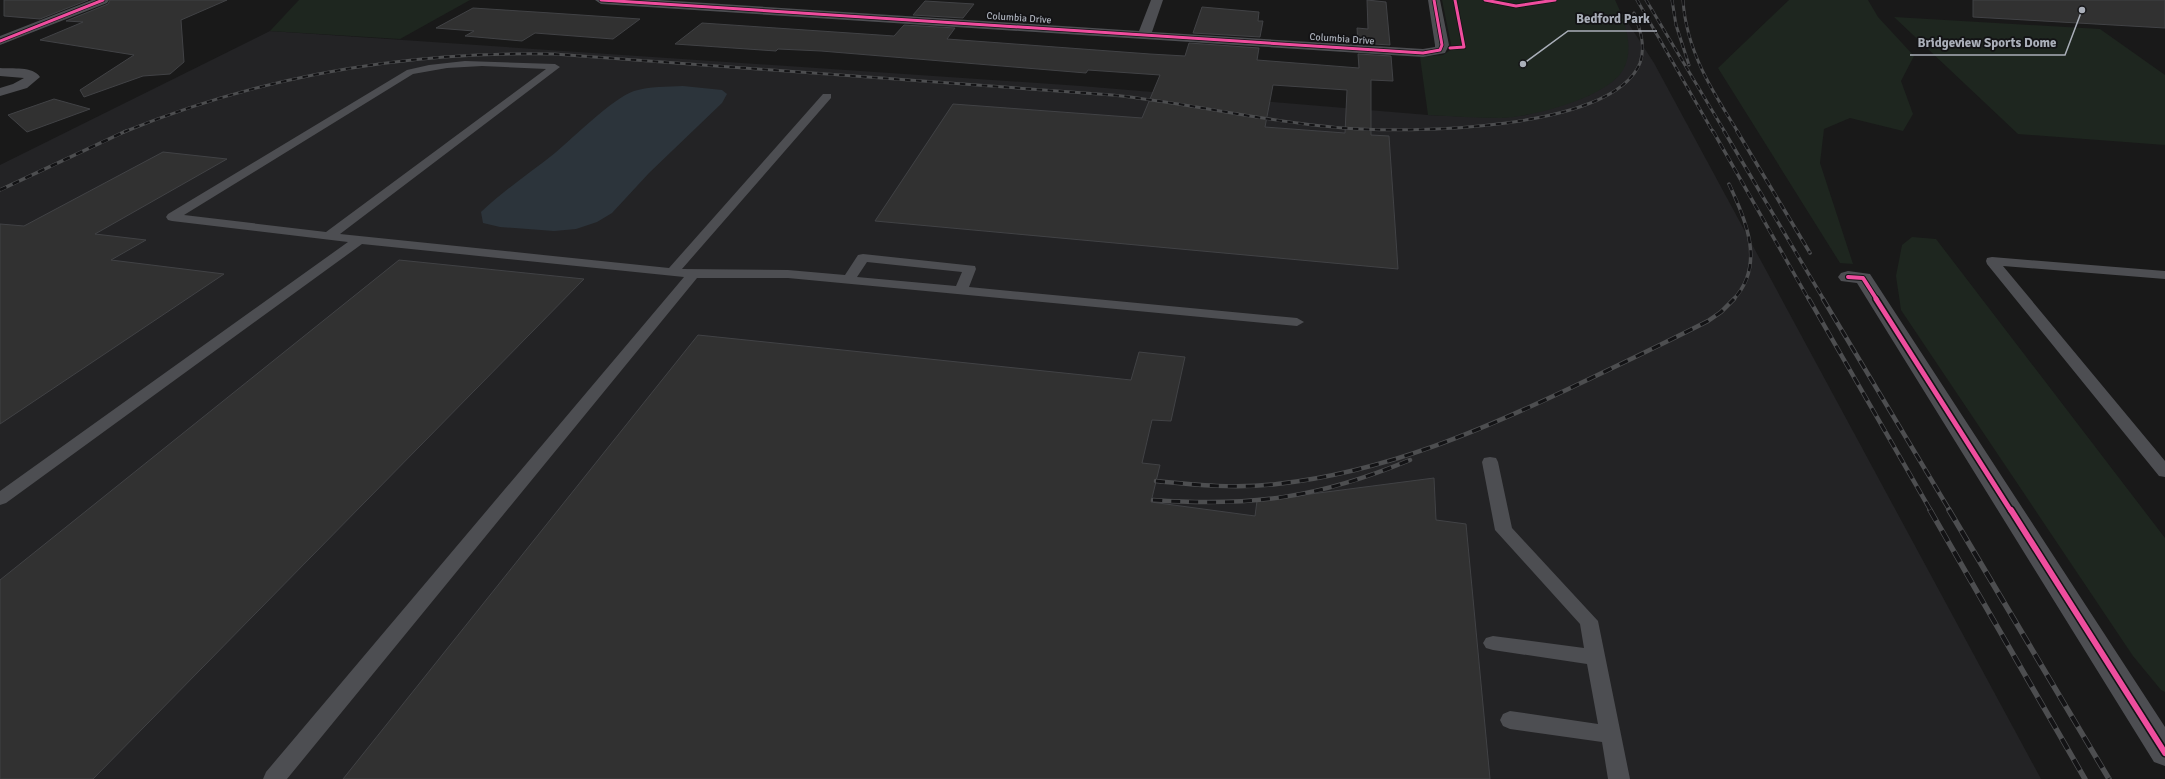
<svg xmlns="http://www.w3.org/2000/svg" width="2165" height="779" font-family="Signika,sans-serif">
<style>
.built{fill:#232325}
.green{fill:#1e261f}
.water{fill:#2c343b}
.building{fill:#313131;stroke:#414245;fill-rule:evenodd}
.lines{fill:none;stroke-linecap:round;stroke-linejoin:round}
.service{fill:#4d4e52;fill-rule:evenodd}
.minor{fill:#4d4e52;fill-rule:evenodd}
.rail-far3-casing{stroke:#4d4e50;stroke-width:3}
.rail-far2-casing{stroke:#4d4e50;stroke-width:3.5}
.rail-far1-casing{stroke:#4d4e50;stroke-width:4.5}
.rail-casing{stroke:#4d4e50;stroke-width:5.5}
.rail-far3{stroke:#131315;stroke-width:2;stroke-dasharray:5.5;stroke-linecap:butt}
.rail-far2{stroke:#131315;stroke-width:2.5;stroke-dasharray:7;stroke-linecap:butt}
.rail-far1{stroke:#131315;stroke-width:3;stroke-dasharray:9;stroke-linecap:butt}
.rail{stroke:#131315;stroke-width:4;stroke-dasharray:12;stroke-linecap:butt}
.cycleway-far3-casing{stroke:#131315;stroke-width:4.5}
.cycleway-far2-casing{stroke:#131315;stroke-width:6}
.cycleway-far1-casing{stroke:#131315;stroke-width:8}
.cycleway-casing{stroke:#131315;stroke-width:9}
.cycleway-far3{stroke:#ef4d9e;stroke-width:3}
.cycleway-far2{stroke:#ef4d9e;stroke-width:4}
.cycleway-far1{stroke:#ef4d9e;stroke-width:5}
.cycleway{stroke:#ef4d9e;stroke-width:6}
.labels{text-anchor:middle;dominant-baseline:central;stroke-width:3.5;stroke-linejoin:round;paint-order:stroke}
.far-street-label{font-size:10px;fill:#aaafb9;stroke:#131315}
.leader{fill:none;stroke:#aaafb9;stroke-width:1.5}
.callout-dot{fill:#aaafb9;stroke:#131315;stroke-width:1.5}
.callout-label{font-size:13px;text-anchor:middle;font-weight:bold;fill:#aaafb9;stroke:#131315;stroke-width:3.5;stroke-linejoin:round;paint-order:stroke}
</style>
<rect width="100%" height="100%" fill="#191919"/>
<path class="built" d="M 1621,12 L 1654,63 L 2041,779 L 0,779 L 0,165 L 270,31 L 1081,86 L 1428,115 L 1500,118 L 1526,115 L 1590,95 L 1625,26 Z"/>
<g class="green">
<path d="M 299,0 L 470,0 L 400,39 L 270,31 Z"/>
<path d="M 1442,0 L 1615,0 C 1625,20 1635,49 1623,70 C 1607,98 1531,117 1501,118 C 1477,118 1452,116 1428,115 L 1420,57 L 1443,55 L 1452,49 Z"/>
<path d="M 1789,0 L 1868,0 L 1878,17 L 1914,56 L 1901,81 L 1913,114 L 1903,131 L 1850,118 L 1824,129 L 1820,163 L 1853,264 L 1840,263 L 1718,68 Z"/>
<path d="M 1894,17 L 2100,29 L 2165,75 L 2165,145 L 2018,134 Z"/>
<path d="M 1912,237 L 1936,239 L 2165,538 L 2165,692 L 2161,690 L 2133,656 L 1901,310 L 1896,276 L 1902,245 Z"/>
</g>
<path class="water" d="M 683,86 L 722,90 L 727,94 L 722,103 L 649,173 L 612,213 L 597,222 L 576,229 L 554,231 L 500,227 L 483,223 L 481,212 C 504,190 530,173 555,153 C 574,137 613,98 634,91 C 650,86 667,87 683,86 Z"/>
<g class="building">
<path d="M 4,0 L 88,0 L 40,19 L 4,16 Z"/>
<path d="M 110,0 L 227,0 L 181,20 L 184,62 L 170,74 L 143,76 L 84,97 L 80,90 L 134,55 L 40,40 L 83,22 L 66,21 L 108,4 Z"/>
<path d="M 1367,0 L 1386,2 L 1390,45 L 1358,43 L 1357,28 L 1368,29 Z"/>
<path d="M 1973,0 L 2165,0 L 2165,28 L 1973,17 Z"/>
<path d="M 925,1 L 974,4 L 963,18 L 913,15 Z"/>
<path d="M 1202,7 L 1259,12 L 1258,21 L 1263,21 L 1260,37 L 1193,33 Z"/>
<path d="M 473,8 L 551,13 L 640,19 L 613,39 L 535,33 L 522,41 L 465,36 L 474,31 L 436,28 Z"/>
<path d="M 702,23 L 894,36 L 904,25 L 955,28 L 947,39 L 1150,54 L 1185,56 L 1189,43 L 1259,48 L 1257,60 L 1359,68 L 1358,54 L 1391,56 L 1393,81 L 1371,80 L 1371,135 L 1389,136 L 1398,269 L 875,221 L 953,104 L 1142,118 L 1160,75 L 1088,70 L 1086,73 L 821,51 L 778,49 L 776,51 L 675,44 ZM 1273,85 L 1347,90 L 1345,133 L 1265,127 Z"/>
<path d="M 54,99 L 90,109 L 27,132 L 8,115 Z"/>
<path d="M 163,152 L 227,159 L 95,234 L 146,240 L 111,260 L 224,274 L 0,424 L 0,224 L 24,226 Z"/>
<path d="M 399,260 L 584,279 L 93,779 L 0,779 L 0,580 Z"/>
<path d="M 698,335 L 1131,380 L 1139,352 L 1185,357 L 1171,421 L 1152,420 L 1142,463 L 1160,465 L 1151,502 L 1255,516 L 1257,501 L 1434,478 L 1436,520 L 1466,524 L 1490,779 L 343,779 Z"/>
</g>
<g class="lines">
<g class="service">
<path d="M 465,61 L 555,64 L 560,67 L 340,234 L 669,268 L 823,94 L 831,94 L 831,98 L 682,269 L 788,270 L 845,275 L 858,255 L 863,254 L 975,266 L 976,269 L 969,287 L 1297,318 L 1304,322 L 1297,326 L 788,278 L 697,278 L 287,779 L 263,779 L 266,772 L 684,277 L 362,244 L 6,503 L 0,505 L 0,491 L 348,242 L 172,221 L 168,220 L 166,217 L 168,214 L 407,70 L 429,65 ZM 482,66 L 546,69 L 326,232 L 184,215 L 413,74 L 447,68 ZM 867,262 L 962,272 L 956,286 L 857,277 Z"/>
<path d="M 1992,257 L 2165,271 L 2165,279 L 2003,266 L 2165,461 L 2165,477 L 2159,476 L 1987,264 L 1986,261 L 1987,258 Z"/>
<path d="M 1490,457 L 1496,458 L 1498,462 L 1512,528 L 1598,621 L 1630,779 L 1608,779 L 1602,742 L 1510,729 L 1503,726 L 1500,720 L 1503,714 L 1510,711 L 1598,724 L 1587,664 L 1493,650 L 1486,648 L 1483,643 L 1486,638 L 1493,636 L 1584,648 L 1580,624 L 1495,530 L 1482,462 L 1484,458 Z"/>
</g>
<g class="minor">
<path d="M 92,0 L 109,0 L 107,3 L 0,45 L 0,36 Z"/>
<path d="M 595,0 L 659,0 L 1139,31 L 1151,0 L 1163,0 L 1152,32 L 1423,49 L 1435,47 L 1435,45 L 1428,0 L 1440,0 L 1449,45 L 1445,53 L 1423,57 L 601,4 Z"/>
<path d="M 0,68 C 12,69 33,66 40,77 L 27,88 L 0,96 L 0,88 L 13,84 L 24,78 L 0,76 Z"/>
<path d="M 1848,271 L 1870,274 L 2165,727 L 2165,766 L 2154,762 L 1857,283 L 1841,281 L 1838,277 L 1841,273 Z"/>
</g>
<defs>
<g id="rail-far3">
<path d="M 1637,0 L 1713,132"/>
<path d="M 1646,0 L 1725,132"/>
<path d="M 1672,0 L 1676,25 L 1689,65"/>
<path d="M 1683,0 C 1686,50 1712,91 1738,132"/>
<path d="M 124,132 C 261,76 407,51 554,54 L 1112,95 C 1190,103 1265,122 1343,128 C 1405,133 1612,132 1640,63 C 1646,46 1640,29 1634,13"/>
</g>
<g id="rail-far2">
<path d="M 1713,131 L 1809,300"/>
<path d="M 1724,131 L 1824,300"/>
<path d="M 1737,131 L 1810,253"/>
<path d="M 1729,184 C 1746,221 1766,265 1733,300"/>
<path d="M 0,190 L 126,131"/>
</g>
<g id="rail-far1">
<path d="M 1809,299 L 1931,511"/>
<path d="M 1823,299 L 1950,511"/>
<path d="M 1156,481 C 1196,485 1237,489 1277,484 C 1386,472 1485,429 1583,382 C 1625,362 1667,342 1708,321 L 1721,312 L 1734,299"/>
<path d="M 1153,500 C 1252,507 1318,498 1410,460"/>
</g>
<g id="rail">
<path d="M 1930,510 L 2085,779"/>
<path d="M 1949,510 L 2109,779"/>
</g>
</defs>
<use href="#rail-far3" class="rail-far3-casing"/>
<use href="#rail-far2" class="rail-far2-casing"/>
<use href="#rail-far1" class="rail-far1-casing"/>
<use href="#rail" class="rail-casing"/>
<use href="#rail-far3" class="rail-far3"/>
<use href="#rail-far2" class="rail-far2"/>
<use href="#rail-far1" class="rail-far1"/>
<use href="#rail" class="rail"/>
<defs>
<g id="cycleway-far3">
<path d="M 601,0 L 1423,53 L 1440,50 L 1442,45 L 1434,0"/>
<path d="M 1485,0 L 1516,6 L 1555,0"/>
<path d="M 0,41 L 103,0"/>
<path d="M 1450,48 L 1464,47 L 1455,0"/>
</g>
<path id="cycleway-far2" d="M 1848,277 L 1863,278 L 1877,300"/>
<path id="cycleway-far1" d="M 1876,299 L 2011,511"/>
<path id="cycleway" d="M 2011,510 L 2165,753"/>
</defs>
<use href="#cycleway-far3" class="cycleway-far3-casing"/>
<use href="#cycleway-far2" class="cycleway-far2-casing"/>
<use href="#cycleway-far1" class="cycleway-far1-casing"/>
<use href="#cycleway" class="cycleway-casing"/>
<use href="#cycleway-far3" class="cycleway-far3"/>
<use href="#cycleway-far2" class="cycleway-far2"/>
<use href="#cycleway-far1" class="cycleway-far1"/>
<use href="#cycleway" class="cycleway"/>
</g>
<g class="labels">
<g class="far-street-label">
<text transform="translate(1019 18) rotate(4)">Columbia Drive</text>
<text transform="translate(1342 39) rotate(4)">Columbia Drive</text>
</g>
</g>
<path class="leader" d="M1523 64L1568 31H1657M2082 10L2065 55H1910"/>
<g class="callout-dot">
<circle cx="1523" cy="64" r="4"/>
<circle cx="2082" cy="10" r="4"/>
</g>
<g class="callout-label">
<text x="1613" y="23">Bedford Park</text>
<text x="1987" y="47">Bridgeview Sports Dome</text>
</g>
</svg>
